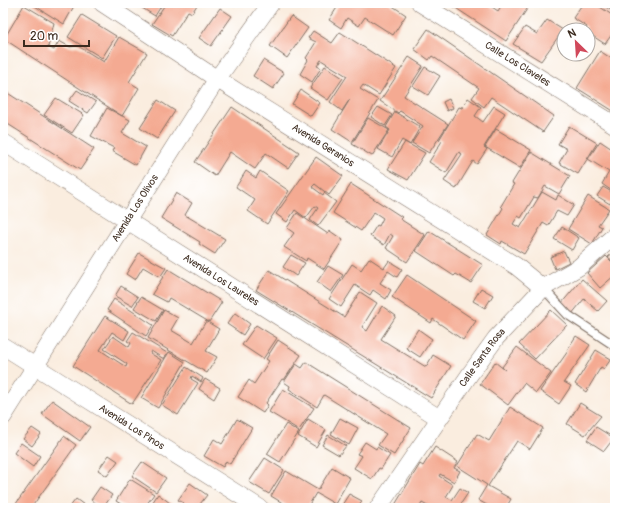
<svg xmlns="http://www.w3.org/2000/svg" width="618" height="511" font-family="Pangolin,sans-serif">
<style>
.building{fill:#f4aa92}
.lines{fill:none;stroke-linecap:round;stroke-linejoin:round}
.service-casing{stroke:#7e6e62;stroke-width:10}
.minor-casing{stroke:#7e6e62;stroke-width:18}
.service{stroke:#fff;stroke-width:8}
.minor{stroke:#fff;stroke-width:17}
.labels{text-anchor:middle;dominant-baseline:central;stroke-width:3;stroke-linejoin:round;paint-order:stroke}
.street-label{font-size:10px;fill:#3b2a1e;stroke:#fff}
</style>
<rect width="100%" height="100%" fill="#fff"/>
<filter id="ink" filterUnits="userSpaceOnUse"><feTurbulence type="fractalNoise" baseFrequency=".025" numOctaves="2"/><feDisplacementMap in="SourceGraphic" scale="8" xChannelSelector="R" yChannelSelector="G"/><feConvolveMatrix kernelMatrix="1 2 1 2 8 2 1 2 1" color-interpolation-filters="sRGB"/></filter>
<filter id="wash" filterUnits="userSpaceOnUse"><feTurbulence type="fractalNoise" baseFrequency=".012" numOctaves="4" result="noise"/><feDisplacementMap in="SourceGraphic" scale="16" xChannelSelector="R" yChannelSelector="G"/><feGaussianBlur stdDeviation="0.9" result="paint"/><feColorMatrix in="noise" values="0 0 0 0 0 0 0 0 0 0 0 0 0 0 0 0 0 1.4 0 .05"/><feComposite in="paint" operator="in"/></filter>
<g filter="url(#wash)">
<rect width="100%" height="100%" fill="#faeddf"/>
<g id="blocks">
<g class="building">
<path d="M 30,3 L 69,3 L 74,6 L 64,24 Z"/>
<path d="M 134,3 L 163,3 L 155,16 Z"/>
<path d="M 166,3 L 194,3 L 197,5 L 192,13 L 188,11 L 172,36 L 152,24 Z"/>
<path d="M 340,3 L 388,3 L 406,15 L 393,35 L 365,17 L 359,26 L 347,18 L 341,28 L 329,20 Z"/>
<path d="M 448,3 L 486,3 L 498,11 L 503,3 L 525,3 L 529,6 L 506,41 Z"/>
<path d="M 583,3 L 587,3 L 592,6 L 594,3 L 615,17 L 615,30 L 605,44 L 588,33 L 588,30 L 585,30 L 587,27 L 573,18 Z"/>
<path d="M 605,3 L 615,3 L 615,13 L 604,6 Z"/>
<path d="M 24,5 L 54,23 L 48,47 L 54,50 L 59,41 L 70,47 L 78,46 L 104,62 L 119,37 L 147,53 L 129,82 L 139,88 L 122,116 L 4,39 Z"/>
<path d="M 220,8 L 232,16 L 211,46 L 199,38 Z"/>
<path d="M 82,15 L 116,36 L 102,58 L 68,37 Z"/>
<path d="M 291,16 L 308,28 L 287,58 L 270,46 Z"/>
<path d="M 547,20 L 563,30 L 541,61 L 513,44 L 525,27 L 537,34 Z"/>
<path d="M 428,29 L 554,116 L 543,132 L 491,97 L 484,107 L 472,98 L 479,88 L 432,56 L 429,60 L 414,49 Z"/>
<path d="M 313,31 L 332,43 L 340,32 L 396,68 L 379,95 L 363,85 L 360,89 L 378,100 L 352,142 L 332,129 L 350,99 L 342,111 L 330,102 L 347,76 L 321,60 L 317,66 L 321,68 L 312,82 L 300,74 L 308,60 L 306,58 L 316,42 L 308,38 Z"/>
<path d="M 600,51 L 615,61 L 615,112 L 577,88 Z"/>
<path d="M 409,57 L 423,66 L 404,96 L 448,124 L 429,153 L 412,143 L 423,126 L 400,111 L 398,113 L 380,101 Z"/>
<path d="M 263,60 L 284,73 L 273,89 L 253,76 Z"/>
<path d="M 325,66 L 343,78 L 328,100 L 310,88 Z"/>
<path d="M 425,67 L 440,76 L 428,95 L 413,86 Z"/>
<path d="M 3,90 L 94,149 L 80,170 L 3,121 Z"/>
<path d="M 77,90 L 96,102 L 88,113 L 69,101 Z"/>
<path d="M 301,90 L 320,103 L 311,116 L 292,104 Z"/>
<path d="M 56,98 L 84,115 L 72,133 L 44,115 Z"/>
<path d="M 468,98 L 481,107 L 475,116 L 483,122 L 494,106 L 505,113 L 484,147 L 487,149 L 477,164 L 473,161 L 456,189 L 444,181 L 462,154 L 459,152 L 446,173 L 429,162 L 442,141 L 439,140 L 459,107 L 462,108 Z"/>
<path d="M 449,99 L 453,108 L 447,111 L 443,102 Z"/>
<path d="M 158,100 L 175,111 L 157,139 L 140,128 Z"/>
<path d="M 232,107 L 299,152 L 288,168 L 266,153 L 255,169 L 230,152 L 215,176 L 195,162 Z"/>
<path d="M 378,107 L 392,115 L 385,126 L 371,117 Z"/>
<path d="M 107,108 L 130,120 L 122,133 L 146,147 L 136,165 L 112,151 L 114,148 L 91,136 Z"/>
<path d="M 395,112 L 420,127 L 410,145 L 402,140 L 392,157 L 378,149 L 390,130 L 386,127 Z"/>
<path d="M 368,118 L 389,130 L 372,156 L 352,144 Z"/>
<path d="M 569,126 L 597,143 L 578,174 L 559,163 L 567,149 L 558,144 Z"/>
<path d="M 496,129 L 531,150 L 520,168 L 485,147 Z"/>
<path d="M 600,141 L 615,151 L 615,193 L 602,184 L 609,172 L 588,159 Z"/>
<path d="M 405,142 L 425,153 L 408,180 L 388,169 Z"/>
<path d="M 531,152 L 570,176 L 559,194 L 545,186 L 538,198 L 534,197 L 521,218 L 518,216 L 513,224 L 520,228 L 542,192 L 556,200 L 558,195 L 574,205 L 567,216 L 557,211 L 548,226 L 543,223 L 524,254 L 502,241 L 501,244 L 487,235 L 503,208 L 501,206 L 514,184 L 512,183 Z"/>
<path d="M 316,157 L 343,176 L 329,195 L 315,184 L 312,187 L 323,195 L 324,193 L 336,202 L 318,226 L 310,220 L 318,208 L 315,206 L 306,218 L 295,210 L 287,222 L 276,214 Z"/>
<path d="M 246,171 L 256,178 L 260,171 L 289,191 L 267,224 L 248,211 L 255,200 L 236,187 Z"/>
<path d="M 351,184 L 402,217 L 400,219 L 425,235 L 407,262 L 386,248 L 393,236 L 390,234 L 384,245 L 370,236 L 377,225 L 379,226 L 383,218 L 374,212 L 361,231 L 333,213 Z"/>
<path d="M 603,187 L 615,194 L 610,204 L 597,196 Z"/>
<path d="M 176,193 L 192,203 L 185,215 L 225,239 L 215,254 L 199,244 L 200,242 L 161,218 Z"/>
<path d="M 588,196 L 609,209 L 598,225 L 602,227 L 592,244 L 568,229 Z"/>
<path d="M 297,213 L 328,234 L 330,231 L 343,240 L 324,269 L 307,258 L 306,261 L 284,247 L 294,233 L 287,228 Z"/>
<path d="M 562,227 L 579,238 L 572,250 L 554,239 Z"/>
<path d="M 429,231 L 483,265 L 471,283 L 456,274 L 454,276 L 416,251 Z"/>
<path d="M 564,251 L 569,262 L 555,269 L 550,257 Z"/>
<path d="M 615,251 L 615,263 L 608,257 Z"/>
<path d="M 139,253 L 166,268 L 160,277 L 143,267 L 135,280 L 126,274 Z"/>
<path d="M 291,255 L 305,263 L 296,276 L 283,267 Z"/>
<path d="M 606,256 L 615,265 L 615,275 L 600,288 L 587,273 Z"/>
<path d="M 369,258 L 384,268 L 389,261 L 402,269 L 397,277 L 388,271 L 380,283 L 391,290 L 386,299 L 373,290 L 370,295 L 355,285 L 341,307 L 329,299 L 352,264 L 361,270 Z"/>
<path d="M 328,266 L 343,275 L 331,292 L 317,282 Z"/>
<path d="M 168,269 L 222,302 L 209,322 L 169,298 L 167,302 L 152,294 Z"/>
<path d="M 269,270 L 344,317 L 360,292 L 377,303 L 362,327 L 367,331 L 382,306 L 396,316 L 381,339 L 426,367 L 433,355 L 451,366 L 431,398 L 256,290 Z"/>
<path d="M 407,275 L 476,321 L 463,340 L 433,319 L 431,323 L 392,297 Z"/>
<path d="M 582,279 L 607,301 L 598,311 L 584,299 L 571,315 L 560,305 Z"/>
<path d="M 121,286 L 138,297 L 132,306 L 115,296 Z"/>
<path d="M 481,288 L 493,295 L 485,308 L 473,301 Z"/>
<path d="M 141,297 L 163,310 L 156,321 L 134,308 Z"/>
<path d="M 114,299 L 153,325 L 146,336 L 107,310 Z"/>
<path d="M 164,310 L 178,318 L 171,330 L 193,343 L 206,321 L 219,329 L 206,351 L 217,357 L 207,373 L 148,338 Z"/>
<path d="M 551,310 L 567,325 L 535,359 L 519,344 Z"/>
<path d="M 235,313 L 250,324 L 243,335 L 227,324 Z"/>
<path d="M 105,316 L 129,331 L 124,340 L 112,332 L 100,350 L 126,367 L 127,364 L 104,349 L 113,336 L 129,347 L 131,343 L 127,341 L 133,332 L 167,353 L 164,359 L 151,351 L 150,353 L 161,360 L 132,404 L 73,366 Z"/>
<path d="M 256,325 L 277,338 L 263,359 L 242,345 Z"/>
<path d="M 418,329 L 432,339 L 420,357 L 406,348 Z"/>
<path d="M 576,336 L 590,345 L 564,382 L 571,386 L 559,404 L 540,391 L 568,351 L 567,350 Z"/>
<path d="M 278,340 L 301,355 L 284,380 L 282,379 L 266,403 L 268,405 L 263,413 L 238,397 L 249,380 L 254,384 L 269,361 L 266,359 Z"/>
<path d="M 517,347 L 551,373 L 536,393 L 524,383 L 508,405 L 480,384 L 495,362 L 505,370 L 502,367 Z"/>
<path d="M 596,350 L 611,359 L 604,369 L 601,367 L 586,392 L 575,384 Z"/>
<path d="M 169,352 L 185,362 L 158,408 L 141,398 Z"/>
<path d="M 306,362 L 411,428 L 394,455 L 378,445 L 386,434 L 324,395 L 317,407 L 289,389 L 290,386 L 284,382 L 296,364 L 302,368 Z"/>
<path d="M 186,367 L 203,378 L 201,382 L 192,376 L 191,379 L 198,383 L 178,415 L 162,405 Z"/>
<path d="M 205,379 L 220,388 L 214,399 L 199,389 Z"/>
<path d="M 283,389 L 314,408 L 299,430 L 269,412 Z"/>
<path d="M 52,400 L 90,427 L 80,441 L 42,414 Z"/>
<path d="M 580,403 L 601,416 L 585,435 L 567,424 Z"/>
<path d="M 510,407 L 543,428 L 530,449 L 517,441 L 488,486 L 511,499 L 506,508 L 492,508 L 478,500 L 487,485 L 457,466 L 477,434 L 489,441 Z"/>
<path d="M 340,418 L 358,428 L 349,445 L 331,434 Z"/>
<path d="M 237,419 L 252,428 L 230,464 L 226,461 L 223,467 L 204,456 L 214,439 L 222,444 Z"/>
<path d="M 308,419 L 326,430 L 316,447 L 298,436 Z"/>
<path d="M 286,424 L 299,432 L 280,462 L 267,454 Z"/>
<path d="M 596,427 L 614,438 L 604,451 L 587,440 Z"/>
<path d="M 32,428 L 41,434 L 32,446 L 23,439 Z"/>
<path d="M 328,435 L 346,446 L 339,455 L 322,445 Z"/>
<path d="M 64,436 L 76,445 L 31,508 L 13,508 Z"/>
<path d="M 365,442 L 376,449 L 377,447 L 390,455 L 381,469 L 379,468 L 372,479 L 354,468 L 362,456 L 357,454 Z"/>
<path d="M 21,443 L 40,456 L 33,467 L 14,453 Z"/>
<path d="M 435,447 L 458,462 L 454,468 L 460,471 L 454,482 L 440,474 L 439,476 L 453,485 L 446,497 L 452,500 L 460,488 L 468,493 L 458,508 L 431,508 L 422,503 L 419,508 L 393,508 L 420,464 L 423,466 Z"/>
<path d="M 109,455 L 118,461 L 107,476 L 98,470 Z"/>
<path d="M 265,458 L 284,470 L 269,494 L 249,482 Z"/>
<path d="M 142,462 L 166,478 L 156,492 L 132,476 Z"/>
<path d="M 332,467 L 350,478 L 335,504 L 316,493 L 307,508 L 291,508 L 271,496 L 286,471 L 318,490 Z"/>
<path d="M 130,479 L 154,494 L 144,508 L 127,508 L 116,501 Z"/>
<path d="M 190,483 L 207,495 L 197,508 L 180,508 L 184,503 L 178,500 Z"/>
<path d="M 100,487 L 112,495 L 103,508 L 91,500 Z"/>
<path d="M 158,494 L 174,506 L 172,508 L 149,508 Z"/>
<path d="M 349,494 L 362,501 L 358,508 L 340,508 Z"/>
<path d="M 76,499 L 88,508 L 69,508 Z"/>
</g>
</g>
</g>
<g filter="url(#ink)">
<use href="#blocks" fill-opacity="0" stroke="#7e6e62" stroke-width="1"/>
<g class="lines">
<defs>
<path id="service" d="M 543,288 L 568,315 L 615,346"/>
<g id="minor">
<path id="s1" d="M 102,3 L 217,79 L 516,266 L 543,288"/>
<path id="s2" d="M 420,3 L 615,125"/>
<path id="s3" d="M 3,142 L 439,418"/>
<path id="s4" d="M 3,346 L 260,508"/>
<path id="s5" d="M 3,417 L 217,79 L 271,3"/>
<path id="s6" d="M 378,508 L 470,374 L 496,338 L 543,288 L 579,267 L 615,235"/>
</g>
</defs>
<use href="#service" class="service-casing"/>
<use href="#minor" class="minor-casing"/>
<use href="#service" class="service"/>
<use href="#minor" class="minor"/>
</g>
</g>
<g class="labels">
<g class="street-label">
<text stroke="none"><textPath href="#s2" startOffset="115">Calle Los Claveles</textPath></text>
<text stroke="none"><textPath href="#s1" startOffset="263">Avenida Geranios</textPath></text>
<text stroke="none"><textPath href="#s5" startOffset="247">Avenida Los Olivos</textPath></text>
<text stroke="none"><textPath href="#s3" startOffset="258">Avenida Los Laureles</textPath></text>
<text stroke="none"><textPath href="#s6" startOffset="183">Calle Santa Rosa</textPath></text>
<text stroke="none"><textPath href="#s4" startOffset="152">Avenida Los Pinos</textPath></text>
</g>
</g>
<rect width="618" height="511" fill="none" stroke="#fff" stroke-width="16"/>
<g transform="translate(576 42) rotate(335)"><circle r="19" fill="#ffffff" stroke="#b1aaa5"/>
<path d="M0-3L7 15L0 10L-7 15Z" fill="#d1495b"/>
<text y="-6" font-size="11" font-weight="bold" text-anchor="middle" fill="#3b2a1e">N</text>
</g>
<path d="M24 40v6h65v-6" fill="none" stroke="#3b2a1e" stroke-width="2"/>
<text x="30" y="40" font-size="12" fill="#3b2a1e" stroke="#ffffff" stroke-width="3" paint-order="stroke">20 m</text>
</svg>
